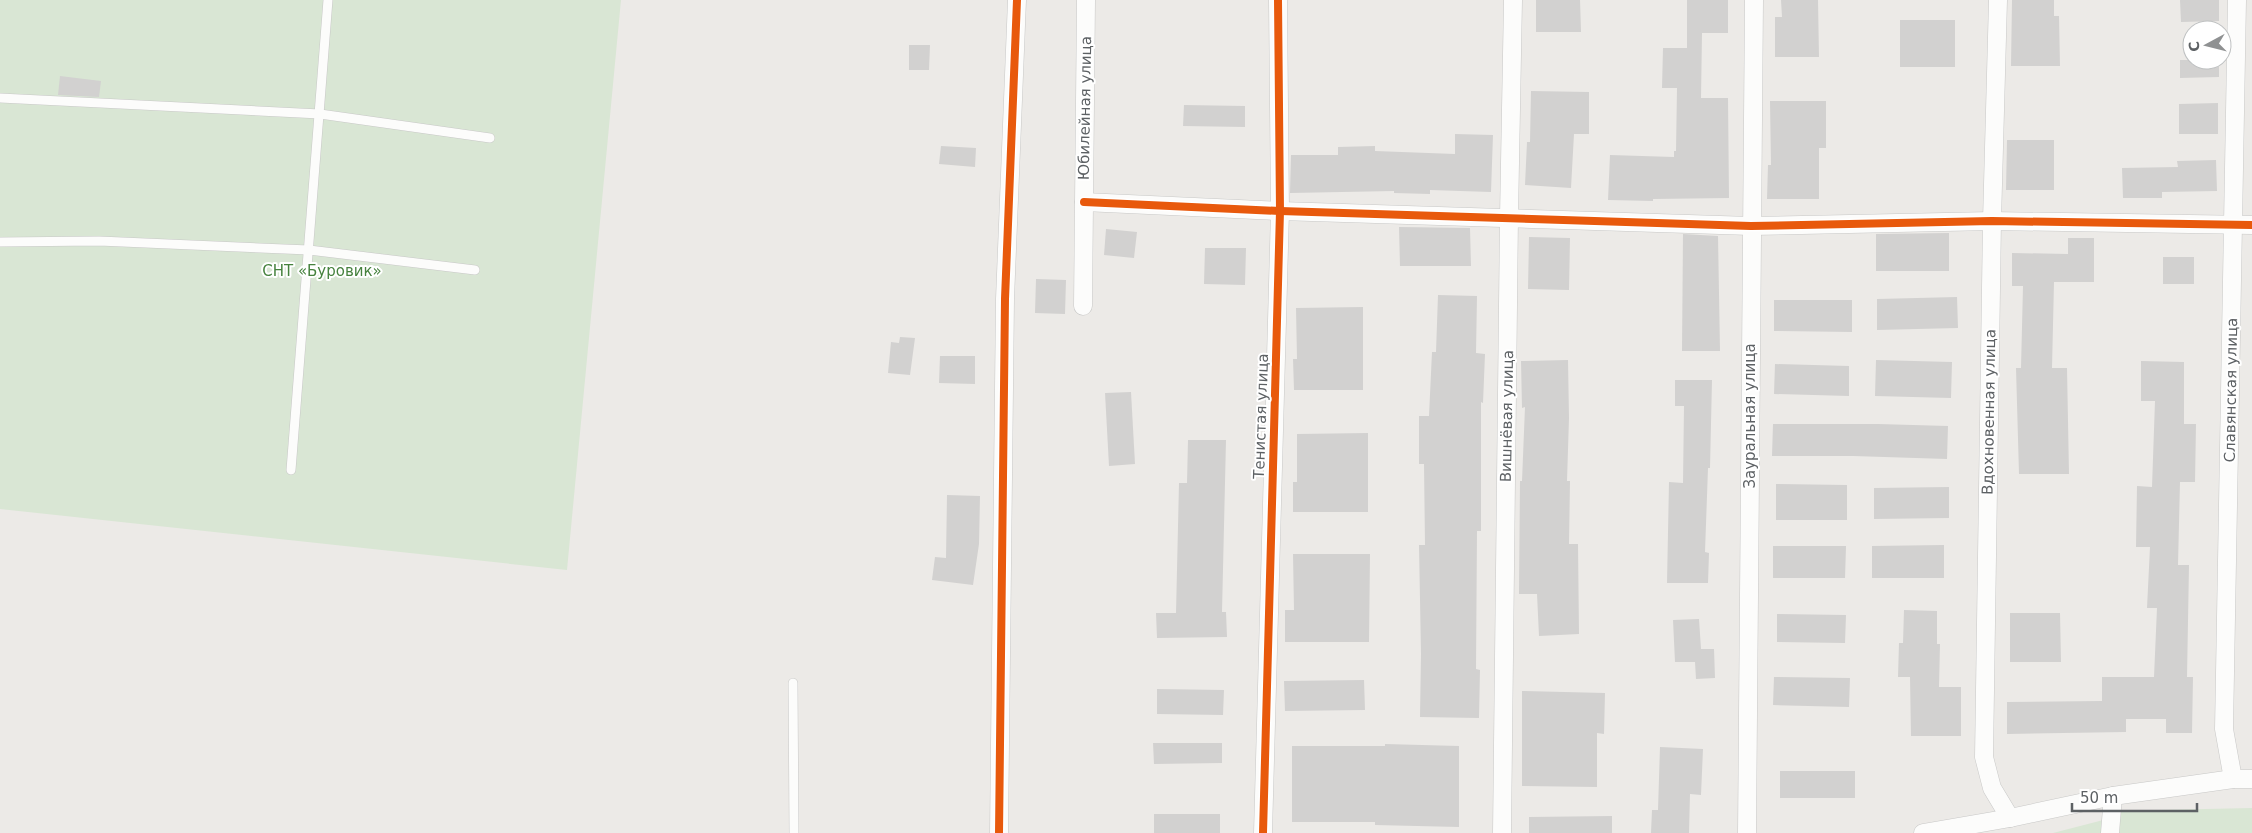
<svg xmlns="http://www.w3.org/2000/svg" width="2252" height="833" font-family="'DejaVu Sans',sans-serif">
<rect width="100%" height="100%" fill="#eceae7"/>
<g fill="#d9e6d4">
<path d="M0,0H621L567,570L0,509Z"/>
<path d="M2252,808V833H2053L2111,818L2112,811Z"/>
</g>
<g fill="#d2d1d0">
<path d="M1536,0H1580L1581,32H1536Z"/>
<path d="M1687,0H1728V33H1702L1701,98H1728L1729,198L1653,199V201L1608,200L1610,155L1674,157V151H1676L1677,88H1662L1663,48H1687Z"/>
<path d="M1781,0H1818L1819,57H1775V17H1782Z"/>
<path d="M2012,0H2054V16H2059L2060,66H2011Z"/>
<path d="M2180,0H2219V21L2181,22Z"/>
<rect x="1900" y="20" width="55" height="47"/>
<path d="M909,45H930L929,70H909Z"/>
<path d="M2180,60H2219V77L2180,78Z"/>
<path d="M60,76L101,81L99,97L58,95Z"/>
<path d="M1531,91L1589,92V134H1574L1571,188L1525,185L1527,142H1530Z"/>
<path d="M1770,101H1826V148H1819V199H1767L1768,165H1771Z"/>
<path d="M2218,103V134H2179V104Z"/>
<path d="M1184,105L1245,106V127L1183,126Z"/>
<path d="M1455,134L1493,135L1491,192L1430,190V194L1394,193V191L1290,193L1291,155H1338V147L1375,146V151L1455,154Z"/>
<path d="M2007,140H2054V190H2006Z"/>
<path d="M941,146L976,148L975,167L939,164Z"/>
<path d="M2216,160L2217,191L2162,192V198H2123L2122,168L2178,167L2177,161Z"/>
<path d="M1399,227L1470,228L1471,266H1400Z"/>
<path d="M1106,229L1137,232L1134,258L1104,255Z"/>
<path d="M1949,233V271H1876V234Z"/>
<path d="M1683,234L1718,236L1720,351H1682Z"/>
<path d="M1529,237L1570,238L1569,290L1528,289Z"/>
<path d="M2068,238H2094V282H2054L2052,368H2067L2069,474H2019L2016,368H2021L2023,286H2012V253L2068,254Z"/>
<path d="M1205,248H1246L1245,285L1204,284Z"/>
<rect x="2163" y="257" width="31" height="27"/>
<path d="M1036,279L1066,280L1065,314L1035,313Z"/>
<path d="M1438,295L1477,296L1476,353L1485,354L1483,403L1481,402V531H1477L1476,669L1480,670L1479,718L1420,717L1421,654L1419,545H1425L1424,464H1419V416H1429L1432,352H1436Z"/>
<path d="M1957,297L1958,328L1877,330V299Z"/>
<path d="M1774,300H1852V332L1774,331Z"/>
<path d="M1363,307V390H1294L1293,359H1297L1296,308Z"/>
<path d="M900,337L915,338L910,375L888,373L891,342L899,343Z"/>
<path d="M940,356H975V384L939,383Z"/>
<path d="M1568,360L1569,418L1567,481H1570L1569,544H1578L1579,634L1539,636L1537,594H1519L1520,481H1522L1525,407L1522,408L1521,361Z"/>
<path d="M1876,360L1952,362L1951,398L1875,396Z"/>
<path d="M2141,361L2184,362V424H2196L2195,482H2180L2178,565H2189L2187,677H2193L2192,733H2166V719H2126V732L2007,734V702L2102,701V677H2154L2157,608H2147L2150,547H2136L2137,486L2152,487L2155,401H2141Z"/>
<path d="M1775,364L1849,366V396L1774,394Z"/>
<path d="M1675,380H1712L1710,468H1708L1705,552L1709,553L1708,583H1667L1669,482L1683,483L1684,406H1675Z"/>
<path d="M1131,392L1135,464L1109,466L1105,393Z"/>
<path d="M1773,424H1878L1948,426L1947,459L1853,456H1772Z"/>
<path d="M1368,433V512H1293V482H1297V434Z"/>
<path d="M1188,440H1226L1222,612H1226L1227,637L1157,638L1156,613H1176L1179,483H1187Z"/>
<path d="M1776,484L1847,485V520H1776Z"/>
<path d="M1949,487V518L1874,519V488Z"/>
<path d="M947,495L980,496L979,544L973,585L932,580L935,557L946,558Z"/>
<path d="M1944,545V578H1872V546Z"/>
<path d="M1773,546H1846L1845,578H1773Z"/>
<path d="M1293,554H1370L1369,642H1285V610H1294Z"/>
<path d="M1904,610L1937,611V644H1940L1939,687H1961V736H1911L1910,677H1898L1899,643H1903Z"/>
<path d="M2010,613H2060L2061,662H2010Z"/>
<path d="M1777,614L1846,615L1845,643L1777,642Z"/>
<path d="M1699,619L1701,649H1714L1715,678L1696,679L1695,662H1675L1673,620Z"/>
<path d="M1774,677L1850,678L1849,707L1773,705Z"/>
<path d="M1364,680L1365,710L1285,711L1284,681Z"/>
<path d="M1157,689L1224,690L1223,715L1157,714Z"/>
<path d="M1522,691L1605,693L1604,734L1597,733V787L1522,786Z"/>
<path d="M1153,743H1222V763L1154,764Z"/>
<path d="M1385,744L1459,746V827L1375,825V822H1292V746H1385Z"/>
<path d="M1660,747L1703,749L1701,795L1690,794L1689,833H1651L1652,810H1658Z"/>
<rect x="1780" y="771" width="75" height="27"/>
<rect x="1154" y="814" width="66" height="19"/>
<path d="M1612,816V833H1529V817Z"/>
</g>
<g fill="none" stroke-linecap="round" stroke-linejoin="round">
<g stroke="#c8c8c7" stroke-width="10">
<g id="lane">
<path d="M0,98L320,114L490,138"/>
<path d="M0,242L99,241L309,250L475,270"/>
<path d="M291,470L328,0"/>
<path d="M793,683L794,833"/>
</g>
</g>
<g stroke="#c8c8c7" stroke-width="19">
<g id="street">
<path d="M1998,0L1992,221L1984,757L1992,788L2010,818"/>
<path d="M1084,202L1280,211L1751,226L1992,221L2252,225"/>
<path d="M1083,306L1086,0"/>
<path d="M2233,779L2224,729L2237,0"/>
<path d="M999,833L1005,299L1017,0"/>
<path d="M1263,833L1280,211L1278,0"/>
<path d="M1502,833L1509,217L1513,0"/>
<path d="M1747,833L1754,0"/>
<path d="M1923,833L2010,818L2113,796L2233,779H2252"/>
<path d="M2110,833L2113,796"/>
</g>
</g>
<use href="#lane" stroke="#fcfcfb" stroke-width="9"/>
<use href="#street" stroke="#fcfcfb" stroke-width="18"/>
<g stroke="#fff" stroke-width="11">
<g id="cycleway">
<path d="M1084,202L1280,211L1751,226L1992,221L2252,225"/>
<path d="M999,833L1005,299L1017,0"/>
<path d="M1263,833L1280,211L1278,0"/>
</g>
</g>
<use href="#cycleway" stroke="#e8590c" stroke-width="8"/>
</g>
<g text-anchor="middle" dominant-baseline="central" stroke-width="4" stroke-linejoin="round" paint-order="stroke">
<g font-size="15" fill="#5d6164" stroke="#fff">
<text transform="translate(1085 108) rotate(-89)">Юбилейная улица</text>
<text transform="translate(2231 390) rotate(-89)">Славянская улица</text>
<text transform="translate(1989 412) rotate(-89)">Вдохновенная улица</text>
<text transform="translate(1261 416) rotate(-88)">Тенистая улица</text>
<text transform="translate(1507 416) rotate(-89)">Вишнёвая улица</text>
<text transform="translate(1750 416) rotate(-90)">Зауральная улица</text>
</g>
<g font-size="15" fill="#46823e" stroke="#fff">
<text x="322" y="271">СНТ «Буровик»</text>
</g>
</g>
<g transform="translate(2207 45) rotate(263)"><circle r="24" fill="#ffffff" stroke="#bec0c1"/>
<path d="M0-4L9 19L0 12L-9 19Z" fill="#8f9192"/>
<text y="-8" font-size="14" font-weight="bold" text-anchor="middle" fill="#5d6164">С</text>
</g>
<path d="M2072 803v8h125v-8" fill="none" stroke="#5d6164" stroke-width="2.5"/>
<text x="2080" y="803" font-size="15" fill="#5d6164" stroke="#ffffff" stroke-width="4" paint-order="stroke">50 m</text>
</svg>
